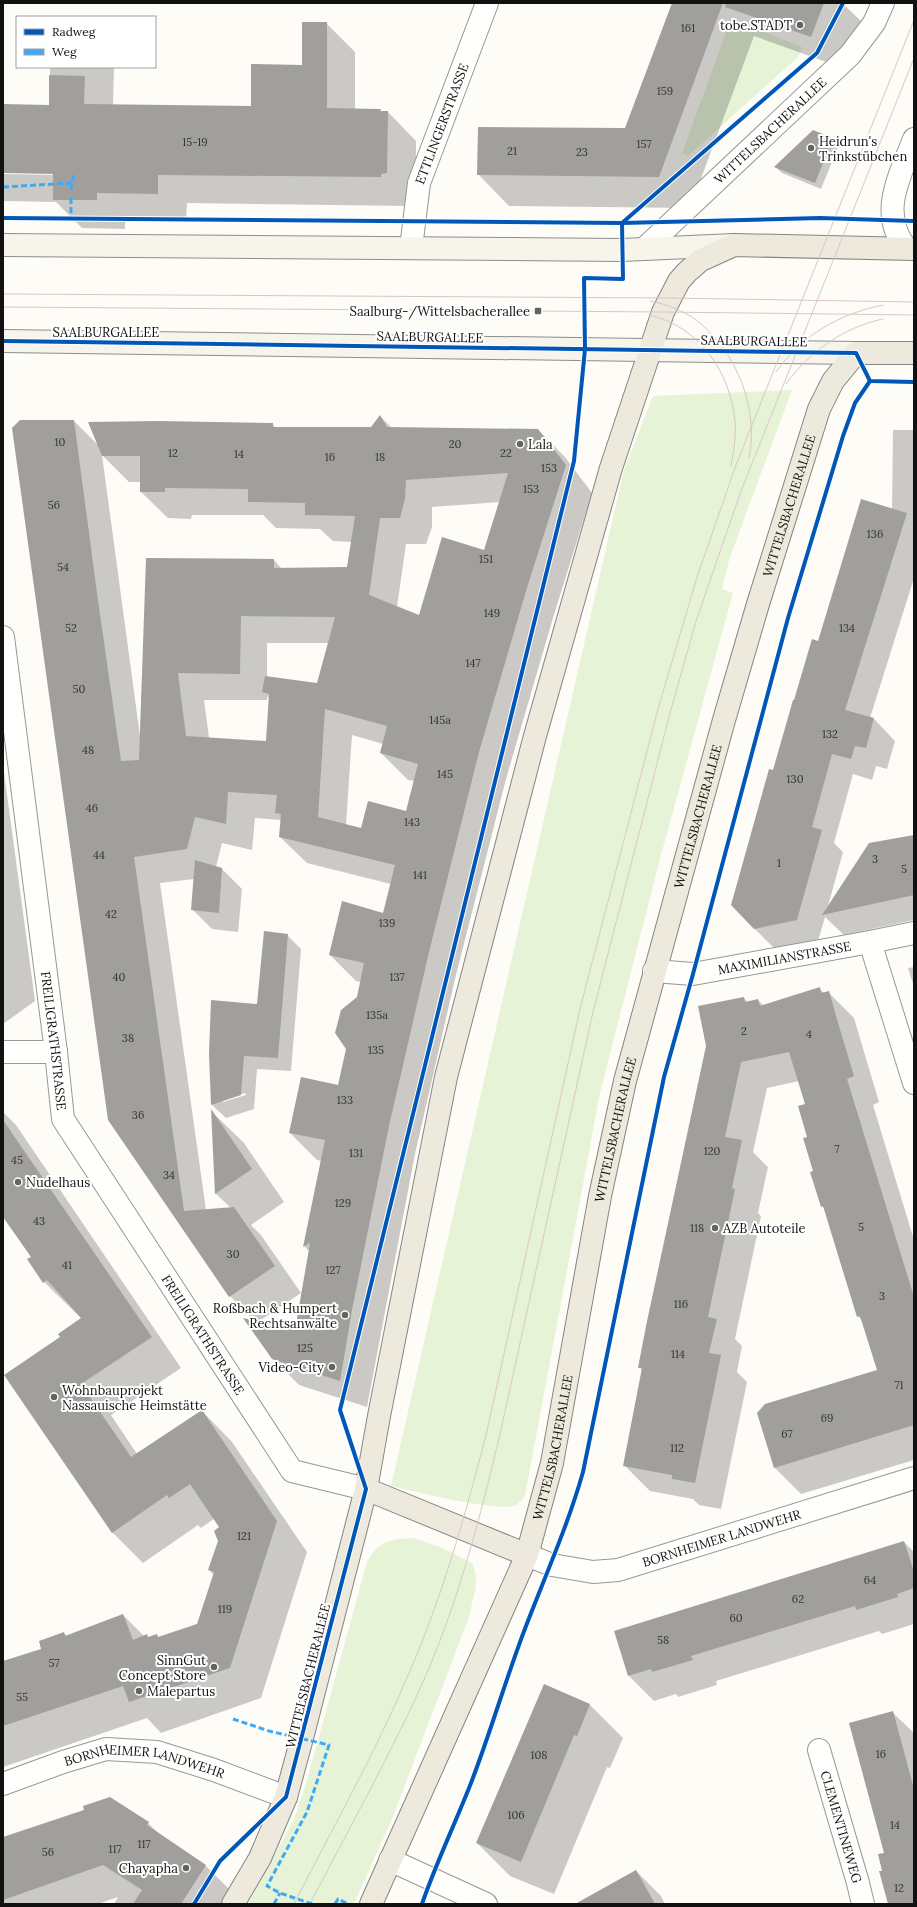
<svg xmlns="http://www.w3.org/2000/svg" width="917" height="1907" font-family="Lora,serif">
<rect width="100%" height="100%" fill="#fdfcf7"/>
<g fill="#e7f3d7">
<path d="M731,19L802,47L798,57L688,156L682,153Z"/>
<path d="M792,390L729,560L722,589L733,593L661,855L600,1093L525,1496C523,1499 519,1503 516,1505C499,1513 413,1491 391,1486L624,470L653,396Z"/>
<path d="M414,1538L443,1548L472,1563C481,1579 472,1601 469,1617L392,1819L354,1904H248L294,1819L306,1784L367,1562C379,1540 391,1539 414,1538Z"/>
</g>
<g fill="#0003" fill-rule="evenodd">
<path d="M673,3H842L861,21L843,68L754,36L690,208L509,206L478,174L626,129Z"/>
<path d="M326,23L355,52V110H380L382,112H388L416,141V202L410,206L187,203L186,222L125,221V229L82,228L56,202L3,201V174L58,175V173L3,172V105L50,106V67H114L113,106L252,107L303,66Z"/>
<path d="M833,138L839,145L821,189L782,173L775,167Z"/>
<path d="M380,416L392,428L538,430L565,457L592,493L553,618L506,779L455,979L415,1154L367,1407L299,1385L272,1358L255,1322L230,1296L109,1120L74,421L99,446L272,424L276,428H371ZM102,455L129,482H141V492L168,518L191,519L192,515H263L276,528L320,529L333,541L352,542L348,568L282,569L274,560L147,559L140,736ZM500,502L485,552L420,616L397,607L406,544H426L432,527V507ZM267,643H329L318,684L267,678ZM267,696L270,699L267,742L209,738L204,700H267ZM352,735L383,744L381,753L408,780L415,781L406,812L362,829L346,825ZM255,818L281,820L280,837L307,863L391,884L384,914L330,955L356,981L361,982L339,1086L290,1133L317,1160L322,1161L304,1246L309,1251L296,1331L258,1322L301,1293L261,1235L251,1225L284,1202L244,1143L212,1112L216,1194L231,1208L206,1210L160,883L194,879L192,909L212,929L238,932L242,889L222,869L216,867L222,843L252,850Z"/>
<path d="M893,430H914V578L870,718L874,719L895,741L887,769L876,766L872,780L853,774L834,843L843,852L828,906L914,835V920L844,935L825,917L818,941L776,950L755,929L773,771L795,701L818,642L892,510Z"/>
<path d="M3,765L35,1001L3,1024Z"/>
<path d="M287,935L301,949L291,1071L257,1069L254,1109L226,1118L212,1105ZM245,1093L246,1095L223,1102V1100Z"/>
<path d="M914,967V987L908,968Z"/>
<path d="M819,988L824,993L828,992L854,1018L879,1102L873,1105L914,1240V1460L801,1494L775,1468L878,1370L863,1322L858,1316L826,1210L822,1206L808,1138L807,1104L799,1081L767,1088L753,1152L768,1167L758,1213L761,1216L735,1339L742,1346L737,1372L747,1382L721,1509L699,1505L693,1499L650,1491L624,1465L642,1370L639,1367L744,998L748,1003L758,1000L764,1006Z"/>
<path d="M3,1112L16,1125L181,1368L111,1415L137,1454L202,1411L232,1442L307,1552L261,1698L161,1733L147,1718L3,1767V1663L42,1650L64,1633L67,1636L123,1615L144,1636L149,1638L156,1635L159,1638L198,1624L214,1575L209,1570L219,1541L221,1527L215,1518L201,1528L198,1525L143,1563L112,1532L61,1337L82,1319L44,1282L32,1257L3,1214Z"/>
<path d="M904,1542L914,1552V1624L882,1634L879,1631L716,1681L717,1685L678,1697L676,1694L654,1701L629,1676L615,1631Z"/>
<path d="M544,1686L590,1705L623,1738L610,1768L607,1767L554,1894L510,1876L477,1843Z"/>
<path d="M892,1712L914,1733V1904H889L883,1871Z"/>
<path d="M110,1798L148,1823L160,1835L205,1865L233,1893L227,1904H114L118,1897L98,1904H3V1839L85,1810Z"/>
<path d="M636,1871L661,1896L665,1904H602Z"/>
</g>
<g fill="#a19f9c" fill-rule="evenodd">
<path d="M672,3H723L659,177L477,175L478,127L625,128Z"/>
<path d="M726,3H824L811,37L725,7Z"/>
<path d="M302,22H327V108L381,109L380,111H388L387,173L381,174V177L158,175V194L97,193V200H53V174L3,173V104L49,105V75L85,76L84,104L251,106V64L302,65Z"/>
<path d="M813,130L833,138L815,183L774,167Z"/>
<path d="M380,415L387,427L538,429L566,465L526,591L479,752L429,952L389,1126L352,1310L340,1381L272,1359L243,1318L295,1330L310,1243L303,1247L325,1140L289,1133L301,1077L338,1085L346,1049L335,1033L341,1010L357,997L364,963L329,955L342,901L383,913L395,865L279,837L281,814L275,813L277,795L228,792L226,824L195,817L187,849L134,857L184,1211L234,1207L275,1266L229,1297L108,1120L12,428L20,420H74L97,593L121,761L139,760L146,558L274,559V568L347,567L355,516L305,515V503L248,502V489L165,488V492H140V456H102L88,422L159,421L273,423V427H371ZM508,473L484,550L442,537L419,615L369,595L380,518H400L405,499L406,480ZM241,616L335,617L317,683L265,676L262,692L269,694L266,741L186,736L178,673L240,674ZM325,709L387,726L380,753L418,764L406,811L368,801L361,828L318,817Z"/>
<path d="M861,499L907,513L845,710L874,718L866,748L855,746L851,759L832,754L812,827L822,830L797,920L754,929L731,905L769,769L773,770L793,700H794L812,639L818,641Z"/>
<path d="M914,835V895L822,915L869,843Z"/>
<path d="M195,860L222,868L219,913L191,910Z"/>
<path d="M264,931L288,934L278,1058L244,1056L241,1095L211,1105L209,1054L211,1000L257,1004Z"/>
<path d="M820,987L821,993L829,991L836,1016L854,1076L847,1079L914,1297V1425L774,1468L757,1413L765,1404L877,1370L860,1316L857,1317L823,1206L821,1207L810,1172L813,1171L803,1138L807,1137L798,1106L805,1104L789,1052L741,1062L725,1137L742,1140L732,1188L735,1189L708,1317L717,1319L709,1353L721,1355L695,1483L672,1479V1475L623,1466L642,1368H638L646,1326L706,1046L698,1006L744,997L745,1002L758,999L760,1006Z"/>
<path d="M211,1109L252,1169L215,1194Z"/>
<path d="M3,1120L152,1337L81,1384L131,1457L202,1410L277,1521L230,1668L129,1702L123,1686L3,1726V1661L41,1649L39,1641L64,1632L65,1636L123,1614L133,1640L147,1634L148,1637L157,1634L158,1637L197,1624L214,1572L208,1570L218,1541L214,1531L219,1527L190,1484L169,1498L167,1495L112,1533L4,1375L60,1337L58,1334L81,1318L47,1280L43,1283L27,1259L31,1257L3,1217Z"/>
<path d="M904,1541L914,1572V1588L897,1594L898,1597L856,1610L855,1606L691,1656L693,1660L652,1672L651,1669L628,1676L614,1631Z"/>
<path d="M544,1684L590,1704L577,1736L574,1735L521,1862L476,1843Z"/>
<path d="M893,1711L914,1789V1904H888L879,1871H882L878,1854L884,1853L849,1723Z"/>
<path d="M110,1797L149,1822L147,1825L206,1865L181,1904H133L142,1890L103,1865L3,1900V1837L84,1810L83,1806Z"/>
<path d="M636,1870L655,1904H575Z"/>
</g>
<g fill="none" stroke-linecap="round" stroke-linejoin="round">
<g stroke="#979795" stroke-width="24">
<g id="minor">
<path id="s1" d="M411,248L419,183L487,3"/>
<path d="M906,248C878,213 900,176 914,139"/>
<path id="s2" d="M644,249L850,55L874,23L883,3"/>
<path id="s3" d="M3,637L56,1052L63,1119L292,1471L366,1489"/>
<path d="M870,942L914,1083"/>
<path id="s4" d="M654,971L693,974L870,942L914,933"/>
<path d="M3,1052H56"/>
<path id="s5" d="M527,1555L552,1565L593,1572L618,1570L914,1478"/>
<path id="s6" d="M819,1750L858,1883L863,1904"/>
<path id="s7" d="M3,1784L63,1762L106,1749L157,1752L214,1770L286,1797"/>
<path d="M390,1860L486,1904"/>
</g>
</g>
<g stroke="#8e8d8b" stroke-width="24">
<g id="secondary">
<path d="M3,245L622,250L734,245"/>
<path d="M3,341L856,353"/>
</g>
</g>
<g stroke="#858482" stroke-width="24">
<g id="primary">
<path d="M366,1489L527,1555"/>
<path d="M233,1904L260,1858L286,1797L302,1738L366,1489L379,1416L446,1077L535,736L611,468L663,312L679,281L687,272L701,260L734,245L914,249"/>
<path id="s8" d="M371,1904L527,1555L552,1463L600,1196L625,1081L724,720L758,604L819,409L833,381L856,353H914"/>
</g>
</g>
<use href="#minor" stroke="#fffffe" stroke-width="22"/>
<use href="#secondary" stroke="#f6f4eb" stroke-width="22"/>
<use href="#primary" stroke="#ede9dc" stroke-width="22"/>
<g stroke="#d9c6c7" stroke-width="1">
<path d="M3,294L669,298L914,302"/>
<path d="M650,301C667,304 687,312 700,323C738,355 759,410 749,458"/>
<path d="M3,307L663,312L914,315"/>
<path d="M649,315C699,326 730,371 735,421C736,436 734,451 731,466"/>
<path d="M776,372C802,335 839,314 883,305"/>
<path d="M786,384C809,352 844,327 883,319"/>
<path d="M294,1904C333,1827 376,1752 409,1673C443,1595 466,1513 487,1431L580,1009L658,709L697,577L736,465L914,20"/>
<path d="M310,1904C348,1830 389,1758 423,1682C458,1603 480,1518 500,1434L593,1012L670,713L696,621L741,491L914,58"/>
</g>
<g stroke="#3fa9f5" stroke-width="3" stroke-dasharray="6 3" stroke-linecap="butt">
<path d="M3,187L72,183"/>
<path d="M71,190L74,174"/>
<path d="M71,198V218"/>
<path d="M233,1719L269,1731L329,1745L307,1812L267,1886L280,1893L312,1904"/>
<path d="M274,1904L280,1893"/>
<path d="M335,1904L338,1899L348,1904"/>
</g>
<g stroke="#fff" stroke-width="6">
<g id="cycleway">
<path d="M3,218L622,223L820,218L914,221"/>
<path d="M3,341L856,353L870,381L914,382"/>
<path d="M194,1904L220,1861L286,1797L366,1489L340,1410L574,461L585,349L584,278L623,279L622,223L817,53L843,3"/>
<path d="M422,1904C436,1863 455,1824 471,1783C491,1731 506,1678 526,1626C546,1574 568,1525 583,1472L664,1077L693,974L788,618L843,436L855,403L870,381"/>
</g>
</g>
<use href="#cycleway" stroke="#0057b8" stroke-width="4"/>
</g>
<g fill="#646362" stroke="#fff" stroke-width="1.5">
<circle cx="800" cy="25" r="4"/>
<circle cx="811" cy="148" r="4"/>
<rect x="534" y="307" width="8" height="8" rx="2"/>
<circle cx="520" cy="444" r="4"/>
<circle cx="18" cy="1182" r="4"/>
<circle cx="715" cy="1228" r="4"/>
<circle cx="345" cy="1315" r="4"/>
<circle cx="332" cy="1367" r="4"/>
<circle cx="54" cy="1397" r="4"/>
<circle cx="214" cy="1667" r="4"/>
<circle cx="139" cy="1691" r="4"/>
<circle cx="186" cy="1868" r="4"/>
</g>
<g text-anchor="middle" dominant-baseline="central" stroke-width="4" stroke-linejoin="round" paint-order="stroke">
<g font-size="11" fill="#353434">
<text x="688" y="28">161</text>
<text x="665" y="91">159</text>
<text x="195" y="142">15-19</text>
<text x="644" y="144">157</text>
<text x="512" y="151">21</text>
<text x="582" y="152">23</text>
<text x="60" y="442">10</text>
<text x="455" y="444">20</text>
<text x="173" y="453">12</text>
<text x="506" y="453">22</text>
<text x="239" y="454">14</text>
<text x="330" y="457">16</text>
<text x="380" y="457">18</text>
<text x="549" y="468">153</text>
<text x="531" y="489">153</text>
<text x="54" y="505">56</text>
<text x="875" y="534">136</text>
<text x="486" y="559">151</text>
<text x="63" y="567">54</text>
<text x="492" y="613">149</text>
<text x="71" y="628">52</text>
<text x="847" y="628">134</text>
<text x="473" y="663">147</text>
<text x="79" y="689">50</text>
<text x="440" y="720">145a</text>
<text x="830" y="734">132</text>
<text x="88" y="750">48</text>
<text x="445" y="774">145</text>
<text x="795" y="779">130</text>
<text x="92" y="808">46</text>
<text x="412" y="822">143</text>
<text x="99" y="855">44</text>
<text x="875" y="859">3</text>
<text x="779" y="863">1</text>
<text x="904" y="869">5</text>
<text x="420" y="875">141</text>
<text x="111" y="914">42</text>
<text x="387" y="923">139</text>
<text x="119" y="977">40</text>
<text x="397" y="977">137</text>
<text x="377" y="1015">135a</text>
<text x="744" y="1031">2</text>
<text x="809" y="1034">4</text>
<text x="128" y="1038">38</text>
<text x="376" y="1050">135</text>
<text x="345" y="1100">133</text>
<text x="138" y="1115">36</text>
<text x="837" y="1149">7</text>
<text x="712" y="1151">120</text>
<text x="356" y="1153">131</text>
<text x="17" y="1160">45</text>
<text x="169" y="1175">34</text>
<text x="343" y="1203">129</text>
<text x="39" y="1221">43</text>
<text x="861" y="1227">5</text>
<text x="697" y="1228">118</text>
<text x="233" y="1254">30</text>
<text x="67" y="1265">41</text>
<text x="333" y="1270">127</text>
<text x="882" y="1296">3</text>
<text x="681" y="1304">116</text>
<text x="305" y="1348">125</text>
<text x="678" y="1354">114</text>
<text x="899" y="1385">71</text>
<text x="827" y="1418">69</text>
<text x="787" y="1434">67</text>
<text x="677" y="1448">112</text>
<text x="244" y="1536">121</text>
<text x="870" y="1580">64</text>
<text x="798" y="1599">62</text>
<text x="225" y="1609">119</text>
<text x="736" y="1618">60</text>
<text x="663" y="1640">58</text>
<text x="54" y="1663">57</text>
<text x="22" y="1697">55</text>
<text x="881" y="1754">16</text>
<text x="539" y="1755">108</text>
<text x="516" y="1815">106</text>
<text x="895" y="1825">14</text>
<text x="144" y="1844">117</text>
<text x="115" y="1849">117</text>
<text x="48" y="1852">56</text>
<text x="899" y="1888">12</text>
</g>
<g font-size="13" fill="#111" stroke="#fff" text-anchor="end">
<text x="792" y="25">tobe.STADT</text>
<text x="819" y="141" text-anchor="start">Heidrun's<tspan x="819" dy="15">Trinkstübchen</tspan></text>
<text x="530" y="311">Saalburg-/Wittelsbacherallee</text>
<text x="528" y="444" text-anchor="start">Lala</text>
<text x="26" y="1182" text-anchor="start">Nudelhaus</text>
<text x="723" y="1228" text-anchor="start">AZB Autoteile</text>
<text x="337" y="1308">Roßbach &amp; Humpert<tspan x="337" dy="15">Rechtsanwälte</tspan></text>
<text x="324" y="1367">Video-City</text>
<text x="62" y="1390" text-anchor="start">Wohnbauprojekt<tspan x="62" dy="15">Nassauische Heimstätte</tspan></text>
<text x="206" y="1660">SinnGut<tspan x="206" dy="15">Concept Store</tspan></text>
<text x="147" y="1691" text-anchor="start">Malepartus</text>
<text x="178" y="1868">Chayapha</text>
</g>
<g font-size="13" fill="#111" stroke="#fff">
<text stroke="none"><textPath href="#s1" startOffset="129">ETTLINGERSTRASSE</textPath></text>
<text stroke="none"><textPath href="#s2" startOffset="173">WITTELSBACHERALLEE</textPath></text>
<text x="106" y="332">SAALBURGALLEE</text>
<text transform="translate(430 337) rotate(1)">SAALBURGALLEE</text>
<text transform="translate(754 341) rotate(1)">SAALBURGALLEE</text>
<text stroke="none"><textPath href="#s8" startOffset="1465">WITTELSBACHERALLEE</textPath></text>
<text stroke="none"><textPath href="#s8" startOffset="1141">WITTELSBACHERALLEE</textPath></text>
<text stroke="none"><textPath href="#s4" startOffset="132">MAXIMILIANSTRASSE</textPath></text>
<text stroke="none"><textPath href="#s3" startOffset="407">FREILIGRATHSTRASSE</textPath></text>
<text stroke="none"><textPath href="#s8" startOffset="817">WITTELSBACHERALLEE</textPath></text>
<text stroke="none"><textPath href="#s3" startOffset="743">FREILIGRATHSTRASSE</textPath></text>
<text stroke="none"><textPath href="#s8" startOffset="493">WITTELSBACHERALLEE</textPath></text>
<text stroke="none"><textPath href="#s5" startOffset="202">BORNHEIMER LANDWEHR</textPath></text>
<text transform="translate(308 1676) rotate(-76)">WITTELSBACHERALLEE</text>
<text stroke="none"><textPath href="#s7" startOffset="148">BORNHEIMER LANDWEHR</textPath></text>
<text stroke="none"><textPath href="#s6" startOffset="80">CLEMENTINEWEG</textPath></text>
</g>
</g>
<rect width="917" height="1907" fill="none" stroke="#111111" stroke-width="8"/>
<rect x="16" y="16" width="140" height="52" fill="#ffffff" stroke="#a0a0a0"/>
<rect x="24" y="29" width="20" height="6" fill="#0057b8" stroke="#a0a0a0"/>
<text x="52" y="36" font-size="12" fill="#111111">Radweg</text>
<rect x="24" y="49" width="20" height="6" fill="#3fa9f5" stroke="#a0a0a0"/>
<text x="52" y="56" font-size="12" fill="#111111">Weg</text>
</svg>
